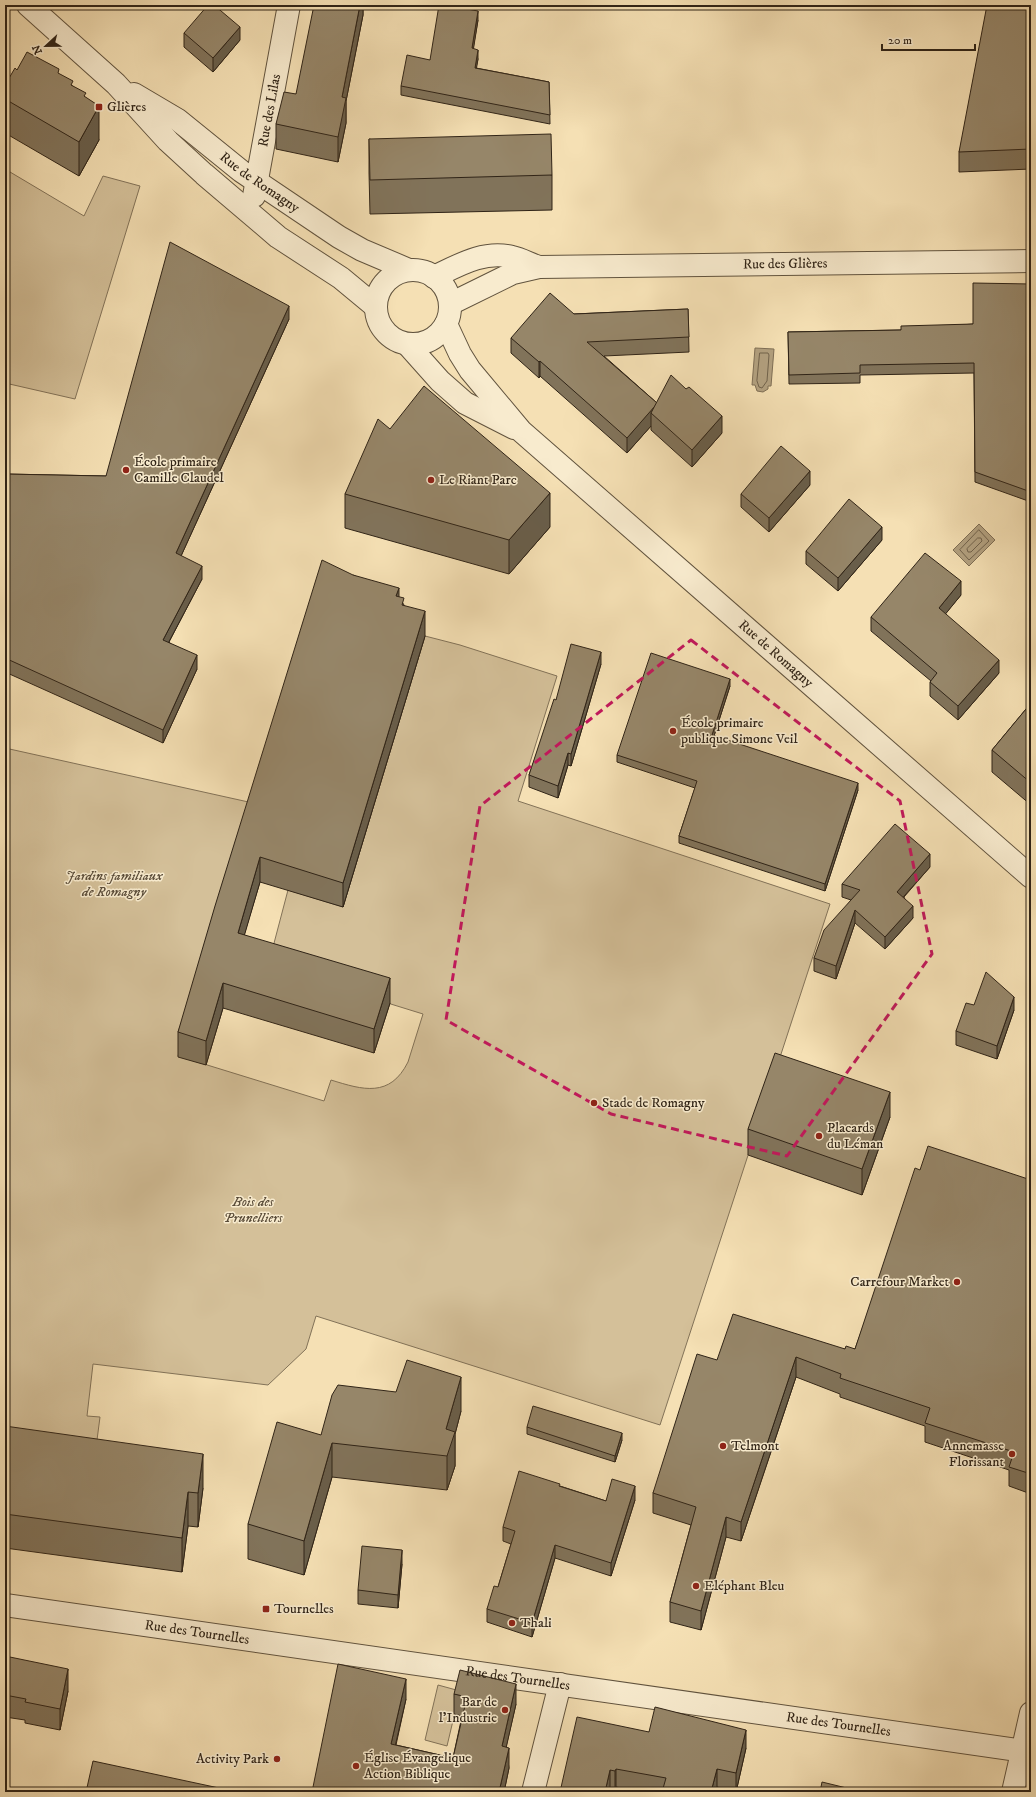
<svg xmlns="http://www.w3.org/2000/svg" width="1036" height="1797" font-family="'IM FELL DW Pica',serif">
<rect width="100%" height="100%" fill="#f5e0b4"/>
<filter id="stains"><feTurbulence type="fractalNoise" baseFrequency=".005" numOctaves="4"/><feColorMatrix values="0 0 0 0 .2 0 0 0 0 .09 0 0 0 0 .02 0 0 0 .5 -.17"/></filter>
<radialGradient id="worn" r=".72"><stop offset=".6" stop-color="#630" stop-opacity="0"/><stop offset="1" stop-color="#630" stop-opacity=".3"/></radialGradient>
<g fill="#d4c099" stroke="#827258">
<path d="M5,169L84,216L103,176L140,186L75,399L5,383Z"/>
<path d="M425,636L460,645L557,676L518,801L830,904L660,1425L316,1316L306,1349L268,1385L93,1364L87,1416L100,1417L97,1440L5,1428V748L253,803L178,1056L324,1101L331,1080C363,1090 390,1098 408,1062L423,1014L268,966L288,890L343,907Z"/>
<path d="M438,1685L460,1691L447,1746L425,1740Z"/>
</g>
<g fill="#b2a07f" stroke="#7e6e55">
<path d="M755,348L774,349L771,386H768V389L763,392L757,391L755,385H752Z"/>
<path d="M979,524L995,540L969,566L953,550Z"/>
</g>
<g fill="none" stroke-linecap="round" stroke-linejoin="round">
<g stroke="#71624b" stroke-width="1">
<path d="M760,353H768L769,355L767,381L762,388L759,387L757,381Z"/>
<path d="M979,530L989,541L969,560L960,550Z"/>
<path d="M978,538H981L982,541L971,552H968L967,549Z"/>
</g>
<g stroke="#61533e" stroke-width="24">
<g id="minor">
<path d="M28,5L116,84L168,141L204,174L278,237L341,278L376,307"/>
<path id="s1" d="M134,94L178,120L241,171L339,237L362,250L409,270"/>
<path id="s2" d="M254,196L289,5"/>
<circle cx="413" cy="307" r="37"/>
<path d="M434,277C459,265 484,250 512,257C521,259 530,264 539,267"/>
<path id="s3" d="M450,304L513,273L539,267L1031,261"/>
<path id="s4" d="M446,324L460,354L470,370L521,431L1031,877"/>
<path d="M407,344L440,381L465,403L514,428"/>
<path id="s5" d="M5,1605L1031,1752"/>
<path d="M533,1792L560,1684"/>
<path d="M1013,1792L1031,1713"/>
</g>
</g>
<use href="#minor" stroke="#f8ebce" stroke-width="22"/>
</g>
<g fill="#81735a" stroke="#302417">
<path d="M107,5H113L110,8Z"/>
<path d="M363,5V15L346,101V123L338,162L276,149V124L296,94Z"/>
<path d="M1031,5V169L959,172V152Z"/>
<path d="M478,20L473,49L478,59L476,68L549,82L550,124L401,95V86L430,60Z"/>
<path d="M184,33L240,40L213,72L184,47Z"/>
<path d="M17,70L59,74L86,98L99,140L79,176L5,133V85Z"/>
<path d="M369,139L552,175V210L370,214L369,173Z"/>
<path d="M1031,284V502L975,482L974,373L860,375V383L789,384L788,332L901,330L973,324Z"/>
<path d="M688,309L689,352L604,356L657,403L722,433L692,467L651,430V426L627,453L540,376L539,378L511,353V338L574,314Z"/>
<path d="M289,319L181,556L202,579L169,642L197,669L163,743L5,672V474L106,476Z"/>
<path d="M390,429L550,527L509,574L345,528V494Z"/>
<path d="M810,485L769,532L741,507V494Z"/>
<path d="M882,540L838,591L806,564V551Z"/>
<path d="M353,575L399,597L404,605L425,636L343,907L260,882L244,935L390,1003L374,1053L223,1008L206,1065L178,1057V1032Z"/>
<path d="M961,595L945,614L999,673L958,720L930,696V682L931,681L871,631V617Z"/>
<path d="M601,664L571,766L568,765L558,798L529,787V775L556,700Z"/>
<path d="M730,686L714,736L858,790L825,891L679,843V836L695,788L617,762V755Z"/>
<path d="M1031,703V805L992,772V750Z"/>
<path d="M930,867L904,897L913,918L885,949L855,923L836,979L814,971V958L851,900L842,897V884Z"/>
<path d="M974,1005L1014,1010L997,1059L956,1045V1031Z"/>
<path d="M890,1117L862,1195L748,1155V1129Z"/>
<path d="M920,1170L1031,1180V1494L1009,1486V1470L925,1442V1426L840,1397V1394L796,1377L741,1541L726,1537L701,1630L670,1622V1602L691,1525L653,1513V1493L717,1360L845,1349H855Z"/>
<path d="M461,1411L455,1434V1466L447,1490L332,1477L304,1575L248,1559V1524L321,1435Z"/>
<path d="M5,1426L203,1488L198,1527L188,1526L182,1572L5,1548Z"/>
<path d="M527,1427L622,1440L615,1462L527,1434Z"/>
<path d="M560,1486L606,1501L635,1500L611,1576L555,1558L532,1637L487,1622V1609L498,1587L511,1544L503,1541V1527Z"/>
<path d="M402,1564L398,1608L358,1604V1590Z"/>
<path d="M5,1656L68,1691L60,1730L25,1723V1720L5,1717Z"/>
<path d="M454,1694L516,1704L506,1747L509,1768L504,1792H312L406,1699L396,1745L453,1758L462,1716L454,1714Z"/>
<path d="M649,1732L746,1748L736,1792L717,1787L716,1792H643L616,1787L615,1789L610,1788L609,1792H560Z"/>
</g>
<g fill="#695e4a" stroke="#302417">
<path d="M360,5H363V15L346,101V123L338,162V137L342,97Z"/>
<path d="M478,11V20L472,58V48Z"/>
<path d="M240,27V40L213,72V58Z"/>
<path d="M478,50V59L475,77V68Z"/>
<path d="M99,106V140L79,176V142Z"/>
<path d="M289,306V319L176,567V553Z"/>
<path d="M540,361V376L539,378V362Z"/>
<path d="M657,403L651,413V426L627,453V438Z"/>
<path d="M722,416V433L692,467V450Z"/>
<path d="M810,471V485L769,532V518Z"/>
<path d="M550,493V527L509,574V540Z"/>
<path d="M882,527V540L838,591V578Z"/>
<path d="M202,566V579L163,653V640Z"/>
<path d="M961,581V595L939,622V608Z"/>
<path d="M399,588V612L396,596Z"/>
<path d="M425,611V636L343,907V883Z"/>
<path d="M601,652V664L571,766V754Z"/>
<path d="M197,655V669L163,743V730Z"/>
<path d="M999,660V673L958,720V706Z"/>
<path d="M730,679V686L712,742V735Z"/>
<path d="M568,753V765L558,798V786Z"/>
<path d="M858,783V790L825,891V884Z"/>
<path d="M930,854V867L897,904V892Z"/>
<path d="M260,857V882L238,957V933Z"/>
<path d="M913,906V918L885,949V937Z"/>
<path d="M855,910V923L836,979V966Z"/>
<path d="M390,978V1003L374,1053V1029Z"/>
<path d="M223,983V1008L206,1065V1041Z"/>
<path d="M1014,997V1010L997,1059V1046Z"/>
<path d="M890,1092V1117L862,1195V1169Z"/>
<path d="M796,1357V1377L741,1541V1522Z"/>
<path d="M461,1377V1411L455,1434V1466L447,1490V1456L446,1429Z"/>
<path d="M622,1433V1440L615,1462V1456Z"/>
<path d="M332,1443V1477L304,1575V1541Z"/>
<path d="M203,1454V1488L198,1527V1493Z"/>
<path d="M635,1486V1500L611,1576V1563Z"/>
<path d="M188,1492V1526L182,1572V1538Z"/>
<path d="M726,1517V1537L701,1630V1611Z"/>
<path d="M555,1545V1558L532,1637V1623Z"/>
<path d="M402,1550V1564L398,1608V1595Z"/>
<path d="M68,1669V1691L60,1730V1709Z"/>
<path d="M406,1679V1699L391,1764V1744Z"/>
<path d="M516,1684V1704L502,1766V1746Z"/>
<path d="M746,1730V1748L736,1792V1773Z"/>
<path d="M509,1748V1768L504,1792H499Z"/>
<path d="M616,1769V1787L615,1789V1771Z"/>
<path d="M717,1769V1787L716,1792H711Z"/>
<path d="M610,1770V1788L609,1792H605Z"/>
</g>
<g fill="#968669" stroke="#302417">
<path d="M208,5H214L240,27L213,58L184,33Z"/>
<path d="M314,5H360L342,97L346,98L338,137L276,124L284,92L296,94Z"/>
<path d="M439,5H444L478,11L472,48L478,50L475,68L549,82L550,115L401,86L407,55L430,60Z"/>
<path d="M987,5H1031V149L959,152Z"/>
<path d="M27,52L59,69L58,73L73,81L71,85L86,93L84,96L99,106L79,142L5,99V85L15,68L17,70Z"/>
<path d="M551,134L552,175L370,180L369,139Z"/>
<path d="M170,242L289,306L176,553L202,566L163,640L197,655L163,730L5,658V474L106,476Z"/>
<path d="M973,283L1031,284V492L975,472L974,363L860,365V373L789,375L788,332L901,330V326L973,324Z"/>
<path d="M550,293L574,314L688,309L689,337L587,342L657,403L655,406L627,438L540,361L539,362L511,338Z"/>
<path d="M671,375L686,389L689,387L722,416L692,450L651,413Z"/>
<path d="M424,386L550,493L509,540L345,494L378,419L390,429Z"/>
<path d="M781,446L810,471L769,518L741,494Z"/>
<path d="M849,499L882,527L838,578L806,551Z"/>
<path d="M925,553L961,581L939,608L999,660L958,706L930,682L937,673L871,617Z"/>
<path d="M322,560L353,575L399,588L396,596L404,598L402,605L425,611L343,883L260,857L238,933L390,978L374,1029L223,983L206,1041L178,1032L215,906Z"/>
<path d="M571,644L601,652L571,754L568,753L558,786L529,775L554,699L556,700Z"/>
<path d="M651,653L730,679L712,735L858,783L825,884L679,836L697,781L617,755Z"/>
<path d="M1031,703V783L992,750Z"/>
<path d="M895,824L930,854L897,892L913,906L885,937L855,910L836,966L814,958L824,930L860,890L842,884Z"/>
<path d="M986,972L1014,997L997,1046L956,1031L966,1003L974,1005Z"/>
<path d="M775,1053L890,1092L862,1169L748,1129Z"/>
<path d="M928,1146L1031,1180V1474L1009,1467L1014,1452L925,1423L930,1408L840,1378L841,1374L796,1357L741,1522L726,1517L701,1611L670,1602L696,1507L653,1493L697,1354L717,1360L733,1314L845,1349L846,1346L855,1349L915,1168L920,1170Z"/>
<path d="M407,1360L461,1377L446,1429L455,1432L447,1456L332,1443L304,1541L248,1524L277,1422L321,1435L332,1395L338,1385L396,1392Z"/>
<path d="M533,1406L622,1433L615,1456L527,1427Z"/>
<path d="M5,1426L203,1454L198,1493L188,1492L182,1538L5,1514Z"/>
<path d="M519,1471L560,1484L559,1486L606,1501L612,1479L635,1486L611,1563L555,1545L532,1623L487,1609L494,1586L498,1587L515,1531L503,1527Z"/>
<path d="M362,1546L402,1550L398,1595L358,1590Z"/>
<path d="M5,1656L68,1669L60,1709L25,1702L26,1699L5,1695Z"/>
<path d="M338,1664L406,1679L391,1744L453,1758L467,1697L454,1694L460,1670L516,1684L502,1746L509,1748L499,1792H460L458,1791V1792H312Z"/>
<path d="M655,1707L746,1730L736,1773L717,1769L711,1792H662L666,1778L616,1769L615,1771L610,1770L605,1792H560L577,1717L649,1732Z"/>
<path d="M93,1761L219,1788L218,1792H86Z"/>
<path d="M822,1782L863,1792H820Z"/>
</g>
<path fill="none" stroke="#c2185b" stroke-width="3" stroke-dasharray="8 5" stroke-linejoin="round" d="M691,640L900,801L932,954L787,1156L611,1114L446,1020L480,806Z"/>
<g fill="#8f2418" stroke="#f8ebce" stroke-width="1.5">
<rect x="95" y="103" width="8" height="8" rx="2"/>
<circle cx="126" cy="470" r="4"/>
<circle cx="431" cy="480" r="4"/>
<circle cx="673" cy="731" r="4"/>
<circle cx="594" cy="1103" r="4"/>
<circle cx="819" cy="1136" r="4"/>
<circle cx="957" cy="1282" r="4"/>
<circle cx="723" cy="1446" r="4"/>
<circle cx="1012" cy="1454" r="4"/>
<circle cx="696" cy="1586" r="4"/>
<rect x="262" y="1605" width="8" height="8" rx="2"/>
<circle cx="512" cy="1623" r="4"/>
<circle cx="505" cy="1710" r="4"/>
<circle cx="277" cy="1759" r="4"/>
<circle cx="356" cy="1766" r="4"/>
</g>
<g text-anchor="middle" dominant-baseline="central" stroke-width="3" stroke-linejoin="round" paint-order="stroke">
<g font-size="14" fill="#302417" stroke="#f8ebce" text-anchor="start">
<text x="107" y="107">Glières</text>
<text x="134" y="462">École primaire<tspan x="134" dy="16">Camille Claudel</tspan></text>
<text x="439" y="480">Le Riant Parc</text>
<text x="681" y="723">École primaire<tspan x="681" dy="16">publique Simone Veil</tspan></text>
<text x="602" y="1103">Stade de Romagny</text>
<text x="827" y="1128">Placards<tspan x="827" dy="16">du Léman</tspan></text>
<text x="949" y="1282" text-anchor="end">Carrefour Market</text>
<text x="731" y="1446">Telmont</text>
<text x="1004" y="1446" text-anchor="end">Annemasse<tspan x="1004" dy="16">Florissant</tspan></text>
<text x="704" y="1586">Eléphant Bleu</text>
<text x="274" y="1609">Tournelles</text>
<text x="520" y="1623">Thali</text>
<text x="497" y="1702" text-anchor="end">Bar de<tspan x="497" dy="16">l'Industrie</tspan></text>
<text x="364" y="1758">Église Évangelique<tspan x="364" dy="16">Action Biblique</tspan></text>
<text x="269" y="1759" text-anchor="end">Activity Park</text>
</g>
<g font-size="14" fill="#302417" stroke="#f8ebce">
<text stroke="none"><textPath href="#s2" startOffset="87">Rue des Lilas</textPath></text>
<text stroke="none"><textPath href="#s1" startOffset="154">Rue de Romagny</textPath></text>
<text stroke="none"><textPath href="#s3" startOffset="343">Rue des Glières</textPath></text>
<text stroke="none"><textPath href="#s4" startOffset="470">Rue de Romagny</textPath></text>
<text stroke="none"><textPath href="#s5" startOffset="194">Rue des Tournelles</textPath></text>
<text stroke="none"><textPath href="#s5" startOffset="518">Rue des Tournelles</textPath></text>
<text stroke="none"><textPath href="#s5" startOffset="842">Rue des Tournelles</textPath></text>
</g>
<g font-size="14" font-style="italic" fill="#594b38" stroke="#f8ebce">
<text x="114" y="876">Jardins familiaux<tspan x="114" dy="16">de Romagny</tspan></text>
<text x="253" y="1202">Bois des<tspan x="253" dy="16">Prunelliers</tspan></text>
</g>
</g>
<rect width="1036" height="1797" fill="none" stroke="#f5e0b4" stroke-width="20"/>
<rect x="6" y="6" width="1024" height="1785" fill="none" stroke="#302417" stroke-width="2"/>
<rect x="10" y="10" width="1016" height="1777" fill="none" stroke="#302417"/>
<g transform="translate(46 46) rotate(248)" stroke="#f8ebce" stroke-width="3" paint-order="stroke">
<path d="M0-3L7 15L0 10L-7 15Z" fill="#302417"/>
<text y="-6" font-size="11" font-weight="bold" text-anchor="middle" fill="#302417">N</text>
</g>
<path d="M882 44v6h93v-6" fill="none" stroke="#302417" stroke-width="2"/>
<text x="888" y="44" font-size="12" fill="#302417" stroke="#f8ebce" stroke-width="3" paint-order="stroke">20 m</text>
<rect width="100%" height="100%" filter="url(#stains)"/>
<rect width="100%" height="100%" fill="url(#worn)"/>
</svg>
